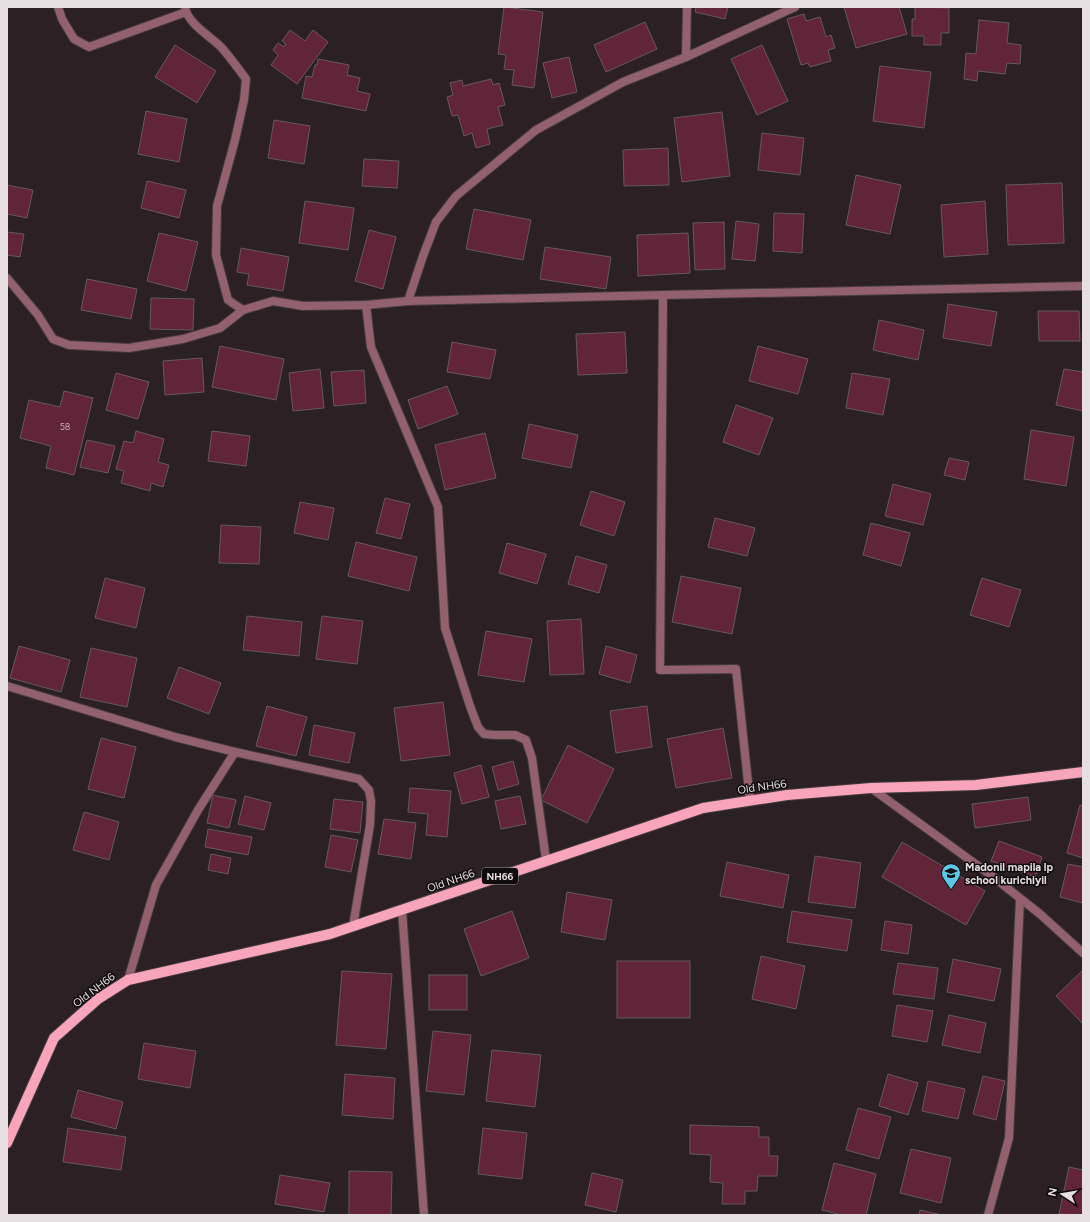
<svg xmlns="http://www.w3.org/2000/svg" width="1090" height="1222" font-family="Figtree,sans-serif">
<rect width="100%" height="100%" fill="#2b2023"/>
<g fill="#612439" stroke="#65595c">
<path d="M504,7L543,12L534,88L512,85L514,70L504,69L506,55L498,54Z"/>
<path d="M696,7H728L725,19L695,12Z"/>
<path d="M844,7H899L907,34L856,48Z"/>
<path d="M915,7L949,8V33H941V45H924V36H912V19H915Z"/>
<path d="M804,14L806,21L820,17L826,37L831,35L835,48L828,50L831,61L810,67L808,63L801,65L787,19Z"/>
<path d="M979,20L1009,23L1007,43L1021,45L1020,64L1007,63L1005,74L978,71L977,81L964,79L966,53L976,54Z"/>
<path d="M645,22L657,49L606,72L594,45Z"/>
<path d="M290,30L305,41L313,30L328,42L297,84L271,65L278,55L273,50L278,43L284,47L286,44L282,41Z"/>
<path d="M175,45L216,71L197,103L155,77Z"/>
<path d="M762,45L788,101L757,115L731,59Z"/>
<path d="M569,57L577,92L552,98L543,63Z"/>
<path d="M318,59L349,65L347,75L360,78L357,91L370,94L366,111L302,98L306,76L312,77L315,65H317Z"/>
<path d="M880,66L931,72L924,128L873,121Z"/>
<path d="M491,79L493,85L499,83L505,105L498,107L503,125L487,129L490,144L476,148L472,133L464,136L458,115L452,116L447,97L453,95L450,83L462,80L463,86Z"/>
<path d="M146,111L187,119L179,162L138,154Z"/>
<path d="M722,112L730,176L682,182L674,118Z"/>
<path d="M274,120L310,126L304,164L268,158Z"/>
<path d="M762,133L804,138L800,175L758,170Z"/>
<path d="M668,148L669,185L624,186L623,150Z"/>
<path d="M364,159L399,161L397,188L362,186Z"/>
<path d="M856,175L901,185L890,234L846,225Z"/>
<path d="M147,181L186,190L179,218L141,208Z"/>
<path d="M1062,183L1064,243L1008,245L1006,185Z"/>
<path d="M7,185L33,190L27,218L7,214Z"/>
<path d="M305,201L354,208L348,250L299,243Z"/>
<path d="M985,201L988,254L944,257L941,205Z"/>
<path d="M474,209L531,220L523,260L466,249Z"/>
<path d="M774,213L804,214L802,253L773,251Z"/>
<path d="M736,221L759,224L755,261L732,259Z"/>
<path d="M724,222L725,269L695,270L693,223Z"/>
<path d="M369,230L396,237L383,289L355,281Z"/>
<path d="M7,232L24,234L20,257L7,255Z"/>
<path d="M159,233L198,242L186,291L147,281Z"/>
<path d="M688,233L690,273L638,276L637,235Z"/>
<path d="M545,247L611,257L606,289L540,279Z"/>
<path d="M241,248L289,257L283,291L247,285L249,274L237,272Z"/>
<path d="M87,279L137,289L131,319L81,310Z"/>
<path d="M151,298L194,299L193,330L150,329Z"/>
<path d="M948,304L997,312L991,346L943,338Z"/>
<path d="M1038,311H1079L1080,341H1039Z"/>
<path d="M879,320L924,330L918,360L873,350Z"/>
<path d="M625,332L627,373L578,375L576,334Z"/>
<path d="M452,342L496,350L490,379L447,372Z"/>
<path d="M220,346L284,359L276,400L212,387Z"/>
<path d="M758,346L808,359L798,394L749,381Z"/>
<path d="M202,358L204,392L165,395L163,361Z"/>
<path d="M320,369L324,408L293,411L289,373Z"/>
<path d="M1064,369L1083,372V411L1056,405Z"/>
<path d="M364,370L366,403L334,406L331,372Z"/>
<path d="M116,373L149,382L138,419L106,410Z"/>
<path d="M852,373L890,379L883,415L846,408Z"/>
<path d="M447,386L458,414L418,429L408,400Z"/>
<path d="M64,391L93,398L74,475L46,468L51,446L20,438L29,400L60,407Z"/>
<path d="M736,405L773,418L759,455L723,442Z"/>
<path d="M529,424L578,435L571,468L522,458Z"/>
<path d="M1031,430L1074,437L1066,486L1024,479Z"/>
<path d="M136,431L164,439L158,462L169,465L163,487L151,483L150,491L121,483L124,471L116,469L124,441L133,443Z"/>
<path d="M212,431L250,436L246,466L208,461Z"/>
<path d="M485,433L496,478L445,490L435,445Z"/>
<path d="M87,440L115,446L108,473L80,467Z"/>
<path d="M949,458L969,462L965,480L944,475Z"/>
<path d="M893,484L931,494L923,525L885,516Z"/>
<path d="M591,491L625,502L614,536L580,525Z"/>
<path d="M385,498L410,504L401,539L376,533Z"/>
<path d="M300,502L334,508L328,540L294,533Z"/>
<path d="M715,518L755,528L747,556L708,547Z"/>
<path d="M871,523L910,533L901,566L863,555Z"/>
<path d="M221,525L261,527L259,564L219,563Z"/>
<path d="M356,542L417,557L409,591L348,576Z"/>
<path d="M507,543L546,554L537,584L499,573Z"/>
<path d="M576,556L607,565L599,593L568,584Z"/>
<path d="M681,576L741,588L732,634L672,622Z"/>
<path d="M105,578L145,588L136,628L95,618Z"/>
<path d="M982,578L1021,590L1009,627L970,615Z"/>
<path d="M247,616L302,622L299,656L243,650Z"/>
<path d="M322,616L363,621L357,664L316,659Z"/>
<path d="M581,619L584,674L550,675L547,621Z"/>
<path d="M486,631L532,639L524,682L478,675Z"/>
<path d="M19,646L70,660L61,692L10,678Z"/>
<path d="M606,646L637,655L630,683L599,674Z"/>
<path d="M91,648L137,658L127,707L80,697Z"/>
<path d="M179,667L221,683L209,714L167,698Z"/>
<path d="M443,702L450,755L401,761L394,708Z"/>
<path d="M267,706L307,717L296,756L256,746Z"/>
<path d="M647,706L652,747L616,753L610,711Z"/>
<path d="M314,725L355,733L349,763L309,755Z"/>
<path d="M723,728L732,778L676,788L667,739Z"/>
<path d="M101,738L136,747L124,798L88,789Z"/>
<path d="M568,745L614,769L587,823L541,800Z"/>
<path d="M513,761L519,784L498,790L492,767Z"/>
<path d="M481,765L489,797L462,804L454,773Z"/>
<path d="M410,788L451,791L447,837L426,835L428,814L408,812Z"/>
<path d="M213,795L236,800L229,828L207,823Z"/>
<path d="M245,796L271,803L264,830L238,824Z"/>
<path d="M520,796L526,824L501,829L495,801Z"/>
<path d="M1028,797L1031,820L975,828L972,804Z"/>
<path d="M334,799L363,802L360,833L330,829Z"/>
<path d="M1080,805L1083,806V858L1067,853Z"/>
<path d="M84,812L119,822L109,860L73,850Z"/>
<path d="M384,819L416,823L411,859L378,854Z"/>
<path d="M208,829L252,837L248,855L205,847Z"/>
<path d="M331,835L358,840L351,872L325,867Z"/>
<path d="M999,841L1042,857L1035,877L991,861Z"/>
<path d="M902,842L985,891L966,925L882,877Z"/>
<path d="M211,854L231,858L228,874L208,870Z"/>
<path d="M815,856L861,863L855,908L808,902Z"/>
<path d="M727,862L789,875L783,908L720,896Z"/>
<path d="M1068,864L1083,867V903L1060,897Z"/>
<path d="M567,892L612,900L605,940L561,932Z"/>
<path d="M512,911L529,958L481,976L464,929Z"/>
<path d="M792,911L852,920L847,951L787,942Z"/>
<path d="M885,921L912,925L908,954L881,950Z"/>
<path d="M761,956L805,966L796,1009L752,999Z"/>
<path d="M953,959L1001,969L994,1001L947,992Z"/>
<rect x="617" y="961" width="73" height="57"/>
<path d="M898,963L938,968L934,999L893,994Z"/>
<path d="M1083,970V1024L1056,996Z"/>
<path d="M342,971L392,974L386,1049L336,1045Z"/>
<rect x="429" y="975" width="38" height="35"/>
<path d="M897,1005L933,1011L927,1042L892,1036Z"/>
<path d="M949,1015L986,1023L980,1053L942,1045Z"/>
<path d="M433,1031L471,1035L464,1095L426,1091Z"/>
<path d="M144,1043L196,1051L190,1088L138,1079Z"/>
<path d="M492,1050L541,1055L535,1107L486,1101Z"/>
<path d="M345,1074L395,1078L393,1119L342,1115Z"/>
<path d="M888,1074L918,1083L908,1115L879,1106Z"/>
<path d="M983,1076L1005,1081L996,1120L973,1114Z"/>
<path d="M928,1081L965,1089L958,1119L922,1111Z"/>
<path d="M78,1090L123,1102L116,1129L71,1117Z"/>
<path d="M858,1108L891,1117L879,1159L846,1150Z"/>
<path d="M690,1125L759,1127V1137H769V1156H778L777,1176H758L757,1191H745V1204H722L723,1183L710,1182L711,1155L690,1154Z"/>
<path d="M68,1128L126,1137L121,1170L63,1162Z"/>
<path d="M483,1128L527,1133L522,1179L478,1174Z"/>
<path d="M911,1149L951,1158L941,1203L900,1193Z"/>
<path d="M834,1163L876,1174L866,1215H842L822,1210Z"/>
<path d="M1069,1167L1083,1170V1215L1059,1214Z"/>
<path d="M349,1171L392,1172L391,1215H349Z"/>
<path d="M592,1173L623,1180L616,1212L585,1205Z"/>
<path d="M280,1175L330,1183L324,1212L275,1204Z"/>
<path d="M920,1210L942,1215H919Z"/>
</g>
<g fill="none" stroke-linecap="round" stroke-linejoin="round">
<g stroke="#453b3d" stroke-width="10">
<g id="street">
<path d="M58,7L62,19L74,39L89,47L186,12"/>
<path d="M185,7C187,23 210,36 221,47C230,57 238,68 246,79L244,100L235,140L217,206L216,255L228,300L243,310L273,301L303,306L366,305L371,347L438,507L445,628L470,706L478,727L484,734L496,735H515L526,740L532,758L546,860"/>
<path d="M686,57L687,7"/>
<path d="M7,278L38,315L53,339L69,345L129,348L183,339L220,328L243,310"/>
<path d="M663,295L1083,286"/>
<path d="M408,301L423,256L436,222L456,196L536,130L623,82L686,57L795,7"/>
<path d="M366,305L408,301L663,295L660,670L736,669L750,801"/>
<path d="M7,686L175,737L235,752L359,779L369,790L371,801L370,825L353,926"/>
<path d="M871,788L992,876L1040,914L1083,953"/>
<path d="M402,910L424,1215"/>
<path d="M128,980L156,885L198,810L235,752"/>
<path d="M988,1215L1009,1138L1020,899"/>
</g>
</g>
<g stroke="#453b3d" stroke-width="12">
<path id="primary" d="M7,1143L54,1038L98,999L128,980L330,934L703,808L787,795L871,788L976,785L1083,772"/>
</g>
<use href="#street" stroke="#93606e" stroke-width="8"/>
<use href="#primary" stroke="#f8a4bb" stroke-width="10"/>
</g>
<defs>
<g id="school-pin" transform="scale(1)"><path d="M0 17L-7.5 6A9.5 9.5 0 1 1 7.5 6Z" fill="#5cc7e7" stroke="#100b0c"/><path d="M0-5L7-2L0 1L-7-2ZM-4 1L0 2.5L4 1V4Q0 6-4 4Z" fill="#111"/></g>
</defs>
<g fill-rule="evenodd">
<use href="#school-pin" x="951" y="873"/>
</g>
<g text-anchor="middle" dominant-baseline="central" stroke-width="3" stroke-linejoin="round" paint-order="stroke">
<g font-size="9" fill="#c5b0b6">
<text x="65" y="426">58</text>
</g>
<rect fill="#100b0c" stroke="#a69fa0" stroke-width="1" x="482" y="868" width="36" height="16" rx="3"/>
<g font-size="10" font-weight="bold" fill="#e6dee0">
<text x="500" y="876">NH66</text>
</g>
<g font-size="11" fill="#e6dee0" stroke="#100b0c">
<text transform="translate(762 787) rotate(-8)">Old NH66</text>
<text transform="translate(451 881) rotate(-19)">Old NH66</text>
<text transform="translate(94 990) rotate(-37)">Old NH66</text>
</g>
<g font-size="11" font-weight="bold" fill="#e6dee0" stroke="#100b0c" text-anchor="start">
<text x="965" y="867">Madonil mapila lp<tspan x="965" dy="13">school kurichiyil</tspan></text>
</g>
</g>
<rect width="1090" height="1222" fill="none" stroke="#e6dee0" stroke-width="16"/>
<g transform="translate(1062 1194) rotate(282)" stroke="#100b0c" stroke-width="3" paint-order="stroke">
<path d="M0-3L7 15L0 10L-7 15Z" fill="#e6dee0"/>
<text y="-6" font-size="11" font-weight="bold" text-anchor="middle" fill="#e6dee0">N</text>
</g>
</svg>
